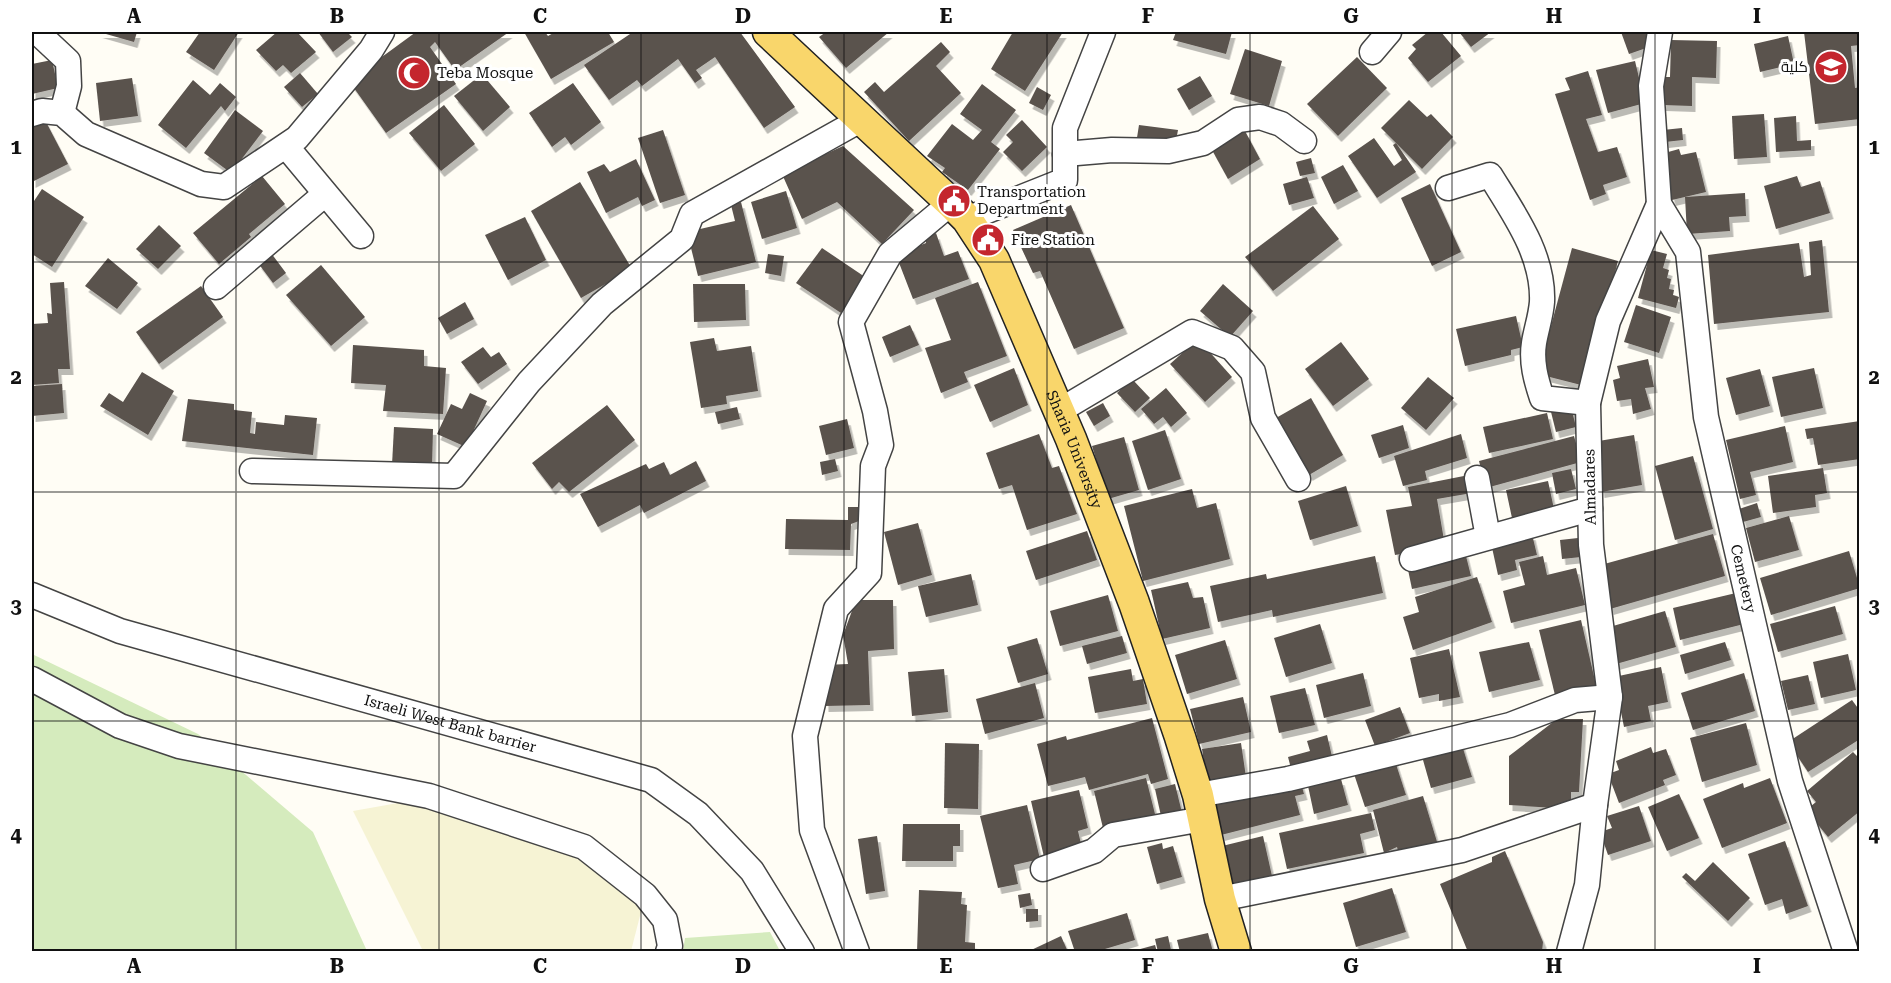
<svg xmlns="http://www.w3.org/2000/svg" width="1891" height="983" font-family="'Roboto Serif',Cairo,serif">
<defs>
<filter id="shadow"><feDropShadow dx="3.5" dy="6" stdDeviation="0" flood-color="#0004"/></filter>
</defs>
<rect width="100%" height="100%" fill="#fffdf5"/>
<path fill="#f6f3d4" d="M415,800L599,863L642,908L631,951H423L353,811Z"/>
<g fill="#d5ebbd">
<path d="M32,654L198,734L313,832L367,951H32Z"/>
<path d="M770,932L780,951H683L685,938Z"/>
</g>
<g fill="#5a524d" filter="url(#shadow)">
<path d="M99,32H137L134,42Z"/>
<path d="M200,32H239L214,70L186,52Z"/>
<path d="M277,32H297L316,52L291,73L283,65L276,71L256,50Z"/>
<path d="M318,32H347L352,37L333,52Z"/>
<path d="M416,32H509L455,70L435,42L430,47L456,84L386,133L349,81Z"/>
<path d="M524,32H545L548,36L555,32H608L614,42L551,79Z"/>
<path d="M633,32H740L795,107L764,128L715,57L696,70L702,78L695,83L678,59L642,86L637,80L609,100L584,65Z"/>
<path d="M826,32H889L846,68L819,37Z"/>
<path d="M1013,32H1063L1025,91L991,69Z"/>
<path d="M1176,32H1232L1226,54L1173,40Z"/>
<path d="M1428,32H1441L1461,56L1428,82L1408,58L1416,49L1412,45Z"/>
<path d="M1459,32H1491L1471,47Z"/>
<path d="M1621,32H1647L1652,46L1629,54Z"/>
<path d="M1804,32H1860V45L1851,46L1855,88L1860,87V119L1815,124Z"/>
<path d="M1788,36L1794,64L1760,72L1754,44Z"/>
<path d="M1671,40L1717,41L1716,78L1692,77V106L1662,105L1663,77H1670Z"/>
<path d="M941,42L950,52L936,66L961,93L909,141L864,92L875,82L884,92Z"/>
<path d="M1245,49L1282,61L1269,106L1230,94Z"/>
<path d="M1357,57L1387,88L1338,136L1307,104Z"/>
<path d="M52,60L58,88L32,94V64Z"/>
<path d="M1635,61L1645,103L1608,113L1596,70Z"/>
<path d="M1588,71L1602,115L1586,119L1598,152L1617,147L1627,177L1603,185L1606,194L1590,200L1555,94L1570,90L1565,78Z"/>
<path d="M300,73L318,94L302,107L284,87Z"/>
<path d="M482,74L510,107L483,131L454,96Z"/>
<path d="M1200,76L1212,96L1189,110L1177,89Z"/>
<path d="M132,78L138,116L100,121L96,83Z"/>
<path d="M193,80L210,95L220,83L236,97L225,111L221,106L186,148L158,125Z"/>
<path d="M573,83L601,122L571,145L565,137L552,147L529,113Z"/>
<path d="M982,84L1016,110L991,142L1000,149L968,190L942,172L945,168L927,156L952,124L973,140L982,130L960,114Z"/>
<path d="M1037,87L1051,95L1043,110L1029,103Z"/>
<path d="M1409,100L1427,117L1431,114L1453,137L1422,169L1381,128Z"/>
<path d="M444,105L475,144L441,171L409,133Z"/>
<path d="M235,110L263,131L231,173L204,153Z"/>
<path d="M1764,114L1767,157L1734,159L1732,116Z"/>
<path d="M1796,116L1797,141L1811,140V150L1776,152L1774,118Z"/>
<path d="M45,120L68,164L32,182V126Z"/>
<path d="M1022,120L1047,147L1022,171L1003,152L1013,142L1006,135Z"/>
<path d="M1139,125L1178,130L1176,141L1136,144Z"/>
<path d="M1682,128L1683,140L1665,142L1663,130Z"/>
<path d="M663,130L685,195L660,203L638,138Z"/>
<path d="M1245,131L1260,159L1228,179L1212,150Z"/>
<path d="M1374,138L1394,166L1402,160L1393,145L1396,143L1416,172L1377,198L1348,156Z"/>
<path d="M843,146L914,210L882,244L837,202L802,219L782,174Z"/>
<path d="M1679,149L1681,155L1696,152L1706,192L1672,200L1661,154Z"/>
<path d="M1311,158L1315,173L1300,176L1296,162Z"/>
<path d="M636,159L655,200L642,206L638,197L606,213L587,172L604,164L610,172Z"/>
<path d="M1343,165L1358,191L1334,204L1321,177Z"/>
<path d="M262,176L285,204L249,234L251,237L219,264L193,233Z"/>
<path d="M1797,176L1801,187L1820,181L1830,213L1776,229L1764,186Z"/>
<path d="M1307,177L1314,198L1289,205L1283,184Z"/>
<path d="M580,182L632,269L581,298L531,211Z"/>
<path d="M1430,184L1461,252L1432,266L1401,198Z"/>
<path d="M42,189L84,217L52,267L32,254V204Z"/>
<path d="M786,191L797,228L762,239L751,202Z"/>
<path d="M1745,193L1746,216L1729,217L1730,231L1687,234L1685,197Z"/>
<path d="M741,202L756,262L698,276L687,232L735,221L731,205Z"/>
<path d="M1071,205L1124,328L1074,349L1040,271L1033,273L1013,230Z"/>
<path d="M1313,206L1339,239L1273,291L1245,257Z"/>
<path d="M525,217L546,260L508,280L485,235Z"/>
<path d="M159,225L181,246L158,269L136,249Z"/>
<path d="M936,233L944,256L958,251L969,279L913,299L896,255L926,243L925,238Z"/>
<path d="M1822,240L1829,312L1714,324L1708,255L1799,243L1804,277L1811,275L1809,242Z"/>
<path d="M822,248L868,279L844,315L796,283Z"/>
<path d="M1572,248L1618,261L1585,386L1538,374Z"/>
<path d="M1651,250L1667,254L1663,268L1669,270L1667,278L1671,279L1669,289L1674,290L1673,295L1679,297L1676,308L1638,298Z"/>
<path d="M271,253L286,273L273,283L258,263Z"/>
<path d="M768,254L784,256L781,276L765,273Z"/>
<path d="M108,258L138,283L117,309L85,286Z"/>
<path d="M321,265L365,317L331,346L286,295Z"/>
<path d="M64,282L70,369H58L59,383L32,385V324L48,323L47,313L52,314L50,283Z"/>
<path d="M978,282L1007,356L964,372L968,382L941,393L925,348L951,340L935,298Z"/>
<path d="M693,284H745L746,320L694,322Z"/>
<path d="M1223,284L1253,311L1230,337L1200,311Z"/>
<path d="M201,286L223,317L159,364L136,332Z"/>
<path d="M465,302L474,319L447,334L438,318Z"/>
<path d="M1636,305L1671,317L1659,353L1624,342Z"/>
<path d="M1516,316L1523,347L1511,350V355L1465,366L1456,329Z"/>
<path d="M910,325L919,345L890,357L882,337Z"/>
<path d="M714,338L717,351L751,346L758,391L726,396L727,404L701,408L690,342Z"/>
<path d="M1198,339L1232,377L1205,402L1170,364Z"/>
<path d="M1341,342L1369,379L1333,406L1305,369Z"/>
<path d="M353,345L424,350V366L446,368L443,414L383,411L386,385L351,383Z"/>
<path d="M483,347L491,357L499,352L507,364L478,384L461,362Z"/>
<path d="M1648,359L1654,387L1645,388L1651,409L1633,414L1631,399L1617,401L1613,380L1620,378L1617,366Z"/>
<path d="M1014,368L1028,405L990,422L974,385Z"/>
<path d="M1814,368L1823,408L1781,417L1772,377Z"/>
<path d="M1760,369L1770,406L1736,415L1726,378Z"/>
<path d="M142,372L174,391L148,435L100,406L109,393L123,402Z"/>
<path d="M1428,377L1454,398L1426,430L1401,408Z"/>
<path d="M1132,379L1150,398L1135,412L1117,393Z"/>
<path d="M62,384L64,413L32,416V386Z"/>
<path d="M1166,388L1187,413L1171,427L1163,417L1154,424L1141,409Z"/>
<path d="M470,393L487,401L466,447L437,434L451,404L462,409Z"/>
<path d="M1311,398L1343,455L1309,475L1276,418Z"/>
<path d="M188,399L234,404V410L252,412L250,433L255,434L256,422L284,425L285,415L317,418L313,455L182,441Z"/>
<path d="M1103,403L1110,416L1094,426L1086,412Z"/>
<path d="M607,405L635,440L569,492L559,482L552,489L532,463Z"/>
<path d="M737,407L740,419L718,424L715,412Z"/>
<path d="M1571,407L1576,427L1556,432L1551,412Z"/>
<path d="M1547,413L1553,439L1489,453L1483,427Z"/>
<path d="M847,419L854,448L826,455L819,426Z"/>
<path d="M1860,421V459L1818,465L1813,438L1807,439L1805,429Z"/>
<path d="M1403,425L1409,448L1379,458L1371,435Z"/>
<path d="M1785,426L1793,462L1750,472L1756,495L1740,499L1726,440Z"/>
<path d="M394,427L433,429L432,467L392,465Z"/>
<path d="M1165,430L1181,479L1148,490L1132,441Z"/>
<path d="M1039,434L1052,468L1059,466L1077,514L1027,530L1012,485L999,489L986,453Z"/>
<path d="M1461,434L1467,458L1425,471L1427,480L1403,486L1394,456Z"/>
<path d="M1634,435L1642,485L1601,492L1593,442Z"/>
<path d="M1574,436L1581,462L1486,488L1479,461Z"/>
<path d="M1124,437L1139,490L1108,499L1092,446Z"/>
<path d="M1693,456L1713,529L1675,540L1655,466Z"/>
<path d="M835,459L838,471L822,475L820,462Z"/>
<path d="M696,461L706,481L644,513L640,505L598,527L580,494L646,464L649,469L664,462L670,475Z"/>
<path d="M1823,468L1827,493L1815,495L1816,507L1773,513L1768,476Z"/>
<path d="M1571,469L1576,489L1556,494L1552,473Z"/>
<path d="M1469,475L1472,493L1437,499L1445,546L1395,555L1386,510L1412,506L1408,487Z"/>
<path d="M1548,481L1554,509L1512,518L1506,490Z"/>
<path d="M1346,486L1358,526L1310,540L1298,501Z"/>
<path d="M1192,489L1197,508L1216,503L1230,559L1143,581L1124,506Z"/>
<path d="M1757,503L1761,517L1743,522L1739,509Z"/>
<path d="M848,507H860L859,521L851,524L850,550L785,549L786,519L848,520Z"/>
<path d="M1789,516L1799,550L1755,562L1746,528Z"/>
<path d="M918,523L932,575L898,585L884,532Z"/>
<path d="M1087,531L1097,560L1036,580L1026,551Z"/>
<path d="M1532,534L1537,555L1515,560L1517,570L1498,575L1491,543Z"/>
<path d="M1713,534L1725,576L1610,609L1597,566Z"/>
<path d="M1578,538L1581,557L1562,559L1560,540Z"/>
<path d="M1849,551L1860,588L1771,615L1760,578Z"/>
<path d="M1465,552L1471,576L1412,589L1407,565Z"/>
<path d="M1375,556L1383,593L1273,617L1272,610L1218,622L1210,586L1266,574L1267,579Z"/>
<path d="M1543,556L1547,575L1576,568L1585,605L1511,623L1503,591L1525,585L1519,562Z"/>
<path d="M971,574L978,605L926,617L918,586Z"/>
<path d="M1477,577L1492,622L1413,650L1403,617L1419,612L1415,597Z"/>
<path d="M1188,582L1193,598L1203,597L1210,628L1162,639L1151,590Z"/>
<path d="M1736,593L1744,624L1680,640L1673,608Z"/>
<path d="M1108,595L1118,631L1060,646L1050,611Z"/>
<path d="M856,600H893L894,649L868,651L870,705L825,706L824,665L848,664L843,635Z"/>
<path d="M1835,606L1843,634L1778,652L1770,624Z"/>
<path d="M1665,611L1676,647L1616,664L1606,628Z"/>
<path d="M1581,620L1596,685L1555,695L1539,630Z"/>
<path d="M1320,624L1332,663L1286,677L1274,638Z"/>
<path d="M1122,636L1127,653L1087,664L1082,646Z"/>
<path d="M1037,638L1048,674L1018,683L1007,647Z"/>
<path d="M1225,640L1237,679L1187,694L1175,655Z"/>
<path d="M1529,642L1540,680L1489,692L1479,652Z"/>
<path d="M1725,642L1731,660L1685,674L1680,655Z"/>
<path d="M1449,649L1460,697L1439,701V694L1419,698L1410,658Z"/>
<path d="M1848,654L1856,690L1821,698L1813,662Z"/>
<path d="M1661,667L1668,702L1648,706L1651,721L1624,727L1614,677Z"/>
<path d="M944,669L948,712L912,716L908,672Z"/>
<path d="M1131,669L1133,681L1143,679L1147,704L1095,713L1088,677Z"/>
<path d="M1363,673L1371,706L1324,718L1316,685Z"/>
<path d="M1744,673L1755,711L1693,730L1681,693Z"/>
<path d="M1808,675L1815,704L1788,710L1781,681Z"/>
<path d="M1035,683L1044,718L985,734L976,699Z"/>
<path d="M1305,688L1315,725L1279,733L1270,696Z"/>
<path d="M1243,697L1251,732L1199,744L1190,709Z"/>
<path d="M1852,700L1860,711V739L1808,772L1788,742Z"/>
<path d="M1400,707L1410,733L1375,746L1365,720Z"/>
<path d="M1152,718L1168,779L1151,784L1148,774L1089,790L1085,777L1048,786L1037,744L1066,736L1067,740Z"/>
<path d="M1557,719H1583L1579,792H1571V809L1509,805V756Z"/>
<path d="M1746,723L1757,765L1702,782L1690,738Z"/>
<path d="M1327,735L1334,765L1293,776L1288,757L1310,751L1307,741Z"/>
<path d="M1461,742L1472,777L1431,788L1421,753Z"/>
<path d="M945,743L979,744L978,809L944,808Z"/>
<path d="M1241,743L1246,777L1207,783L1202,749Z"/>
<path d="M1651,747L1653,753L1666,749L1676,775L1663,780L1665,785L1619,803L1608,774L1619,770L1616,761Z"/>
<path d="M1853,752L1860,759V811L1828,837L1806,810L1816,802L1807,791Z"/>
<path d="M1394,758L1406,795L1365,807L1353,771Z"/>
<path d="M1146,778L1157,822L1123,823L1103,828L1094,791Z"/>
<path d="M1770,778L1787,823L1722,848L1703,799L1743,783L1744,788Z"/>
<path d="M1341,779L1348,805L1314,814L1308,786Z"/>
<path d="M1300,780L1304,794L1295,796L1300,815L1221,835L1212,801Z"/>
<path d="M1175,784L1184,821L1163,825L1155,789Z"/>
<path d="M1079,790L1088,828L1078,831L1082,848L1044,857L1031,801Z"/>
<path d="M1679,794L1699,838L1667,851L1648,807Z"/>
<path d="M1423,796L1438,845L1399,855L1397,847L1384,853L1373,810Z"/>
<path d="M1027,805L1040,859L1014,865L1018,884L998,888L980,816Z"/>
<path d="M1639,806L1651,841L1608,855L1600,832L1612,828L1607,816Z"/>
<path d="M1371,813L1375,830L1360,834L1364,853L1287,869L1279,833Z"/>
<path d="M903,824H960V846H953V861H902Z"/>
<path d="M877,836L885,891L866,894L858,839Z"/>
<path d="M1263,836L1272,876L1227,887L1218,847Z"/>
<path d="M1785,841L1808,906L1786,914L1782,899L1765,905L1748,854Z"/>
<path d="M1162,843L1163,849L1173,846L1182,877L1157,884L1147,847Z"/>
<path d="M1505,851L1543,942L1542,952H1468L1440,884L1492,862V857Z"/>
<path d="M1713,862L1750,898L1728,921L1682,877L1686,873L1695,881Z"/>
<path d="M1392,888L1406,932L1356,947L1343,903Z"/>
<path d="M919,890L962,892L961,904L967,905L965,942L975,943V952H917Z"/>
<path d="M1030,893L1032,905L1020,908L1018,895Z"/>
<path d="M1026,909H1038V921L1026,922Z"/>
<path d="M1127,913L1135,940L1095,952H1075L1068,931Z"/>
<path d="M1208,933L1213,952H1180L1177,940Z"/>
<path d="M1061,936L1068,952H1027Z"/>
<path d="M1168,936L1171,950L1158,952L1155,939Z"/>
<path d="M1155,945L1157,952H1133V951Z"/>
</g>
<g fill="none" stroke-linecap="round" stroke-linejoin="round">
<g stroke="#444" stroke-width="27">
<g id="minor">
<path d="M37,32L68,61L69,86L62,113"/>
<path id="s1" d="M1660,32L1651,86L1659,204L1688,252L1706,417L1790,781L1846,952"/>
<path d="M1372,52L1389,32"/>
<path d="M32,114L42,111L62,113L86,134L201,184L224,187L297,138L371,50L382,32"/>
<path d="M286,146L361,236"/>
<path d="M1065,154L1112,150L1168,151L1203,143L1238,120L1260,117L1281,124L1304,141"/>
<path d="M1448,188L1490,175C1514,214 1544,255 1542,302C1541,316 1536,330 1534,343C1531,362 1536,380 1542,398L1588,403"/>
<path d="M967,219L1065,180V128L1103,32"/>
<path d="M216,287L325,194"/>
<path d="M1059,411L1192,332L1232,348L1253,372L1263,418L1298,479"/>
<path d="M252,471L454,476L529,382L602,304L682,239L692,214L862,119"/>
<path d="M1477,478L1488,537"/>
<path d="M1412,559L1590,509"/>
<path id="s2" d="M32,595L120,631L651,780L698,814L752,871L802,952"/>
<path d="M32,679L120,726L179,746L429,796L584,847L645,895L665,920L670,946L668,952"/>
<path d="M1198,795L1288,779L1510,725L1575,700L1610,697"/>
<path d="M1043,869L1094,851L1113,835L1203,819"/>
<path d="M1220,899L1462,850L1595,805"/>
<path d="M857,952L812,830L805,736L836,609L869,573L873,466L881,445L875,411L851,322L890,254L951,203"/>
<path d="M1569,952L1587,885L1595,805L1610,697L1591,545L1588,403L1608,321L1659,204"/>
</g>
</g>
<g stroke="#222" stroke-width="33">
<g id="major">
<path id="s3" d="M768,32L951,203L967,219L994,260L1071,439L1134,603L1180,737L1198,795L1220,899L1236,952"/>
</g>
</g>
<use href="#minor" stroke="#fff" stroke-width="24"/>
<use href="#major" stroke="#f9d66b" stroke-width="30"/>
</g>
<path fill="none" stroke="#111" stroke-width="1.5" stroke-opacity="0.55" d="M236,32V952M439,32V952M641,32V952M844,32V952M1047,32V952M1250,32V952M1452,32V952M1655,32V952M32,262H1860M32,492H1860M32,721H1860"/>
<defs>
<g id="university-disc" transform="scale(1.725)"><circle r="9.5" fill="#c4262e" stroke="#fff"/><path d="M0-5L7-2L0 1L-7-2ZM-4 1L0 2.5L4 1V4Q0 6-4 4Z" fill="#fff"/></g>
<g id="mosque-disc" transform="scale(1.725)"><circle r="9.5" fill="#c4262e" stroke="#fff"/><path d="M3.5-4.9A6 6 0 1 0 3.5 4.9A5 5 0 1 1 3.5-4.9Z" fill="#fff"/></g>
<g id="civic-disc" transform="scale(1.725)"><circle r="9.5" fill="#c4262e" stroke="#fff"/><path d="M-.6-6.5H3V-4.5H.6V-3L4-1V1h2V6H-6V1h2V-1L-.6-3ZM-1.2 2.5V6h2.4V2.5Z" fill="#fff"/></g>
</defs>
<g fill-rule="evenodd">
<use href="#university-disc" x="1831" y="67"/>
<use href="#mosque-disc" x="414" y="73"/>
<use href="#civic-disc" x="954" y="201"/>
<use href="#civic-disc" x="988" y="240"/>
</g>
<g text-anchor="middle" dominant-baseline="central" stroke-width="6" stroke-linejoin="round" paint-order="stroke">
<g font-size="15" fill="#111" stroke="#fff" text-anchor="start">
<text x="1808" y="67" text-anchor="end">كلية</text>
<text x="437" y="73">Teba Mosque</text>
<text x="977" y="192">Transportation<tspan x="977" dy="17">Department</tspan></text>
<text x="1011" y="240">Fire Station</text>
</g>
<g font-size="15" fill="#111" stroke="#fff">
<text stroke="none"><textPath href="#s3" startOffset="528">Sharia University</textPath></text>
<text transform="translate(1590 487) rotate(-91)">Almadares</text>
<text stroke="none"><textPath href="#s1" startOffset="561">Cemetery</textPath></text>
<text stroke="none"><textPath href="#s2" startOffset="438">Israeli West Bank barrier</textPath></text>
</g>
</g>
<rect width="1891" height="983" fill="none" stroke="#ffffff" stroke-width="66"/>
<rect x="33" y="33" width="1825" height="917" fill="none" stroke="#111" stroke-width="2"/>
<g font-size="20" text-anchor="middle" font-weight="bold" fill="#111">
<text x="134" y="23">A</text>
<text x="337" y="23">B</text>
<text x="540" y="23">C</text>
<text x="743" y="23">D</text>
<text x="946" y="23">E</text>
<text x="1148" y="23">F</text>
<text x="1351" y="23">G</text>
<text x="1554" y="23">H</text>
<text x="1757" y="23">I</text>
<text x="16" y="154">1</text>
<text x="1874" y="154">1</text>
<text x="16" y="384">2</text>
<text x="1874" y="384">2</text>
<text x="16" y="613">3</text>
<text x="1874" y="613">3</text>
<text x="16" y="842">4</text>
<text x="1874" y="842">4</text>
<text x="134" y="973">A</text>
<text x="337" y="973">B</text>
<text x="540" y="973">C</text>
<text x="743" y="973">D</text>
<text x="946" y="973">E</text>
<text x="1148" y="973">F</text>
<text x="1351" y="973">G</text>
<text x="1554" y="973">H</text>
<text x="1757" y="973">I</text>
</g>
</svg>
